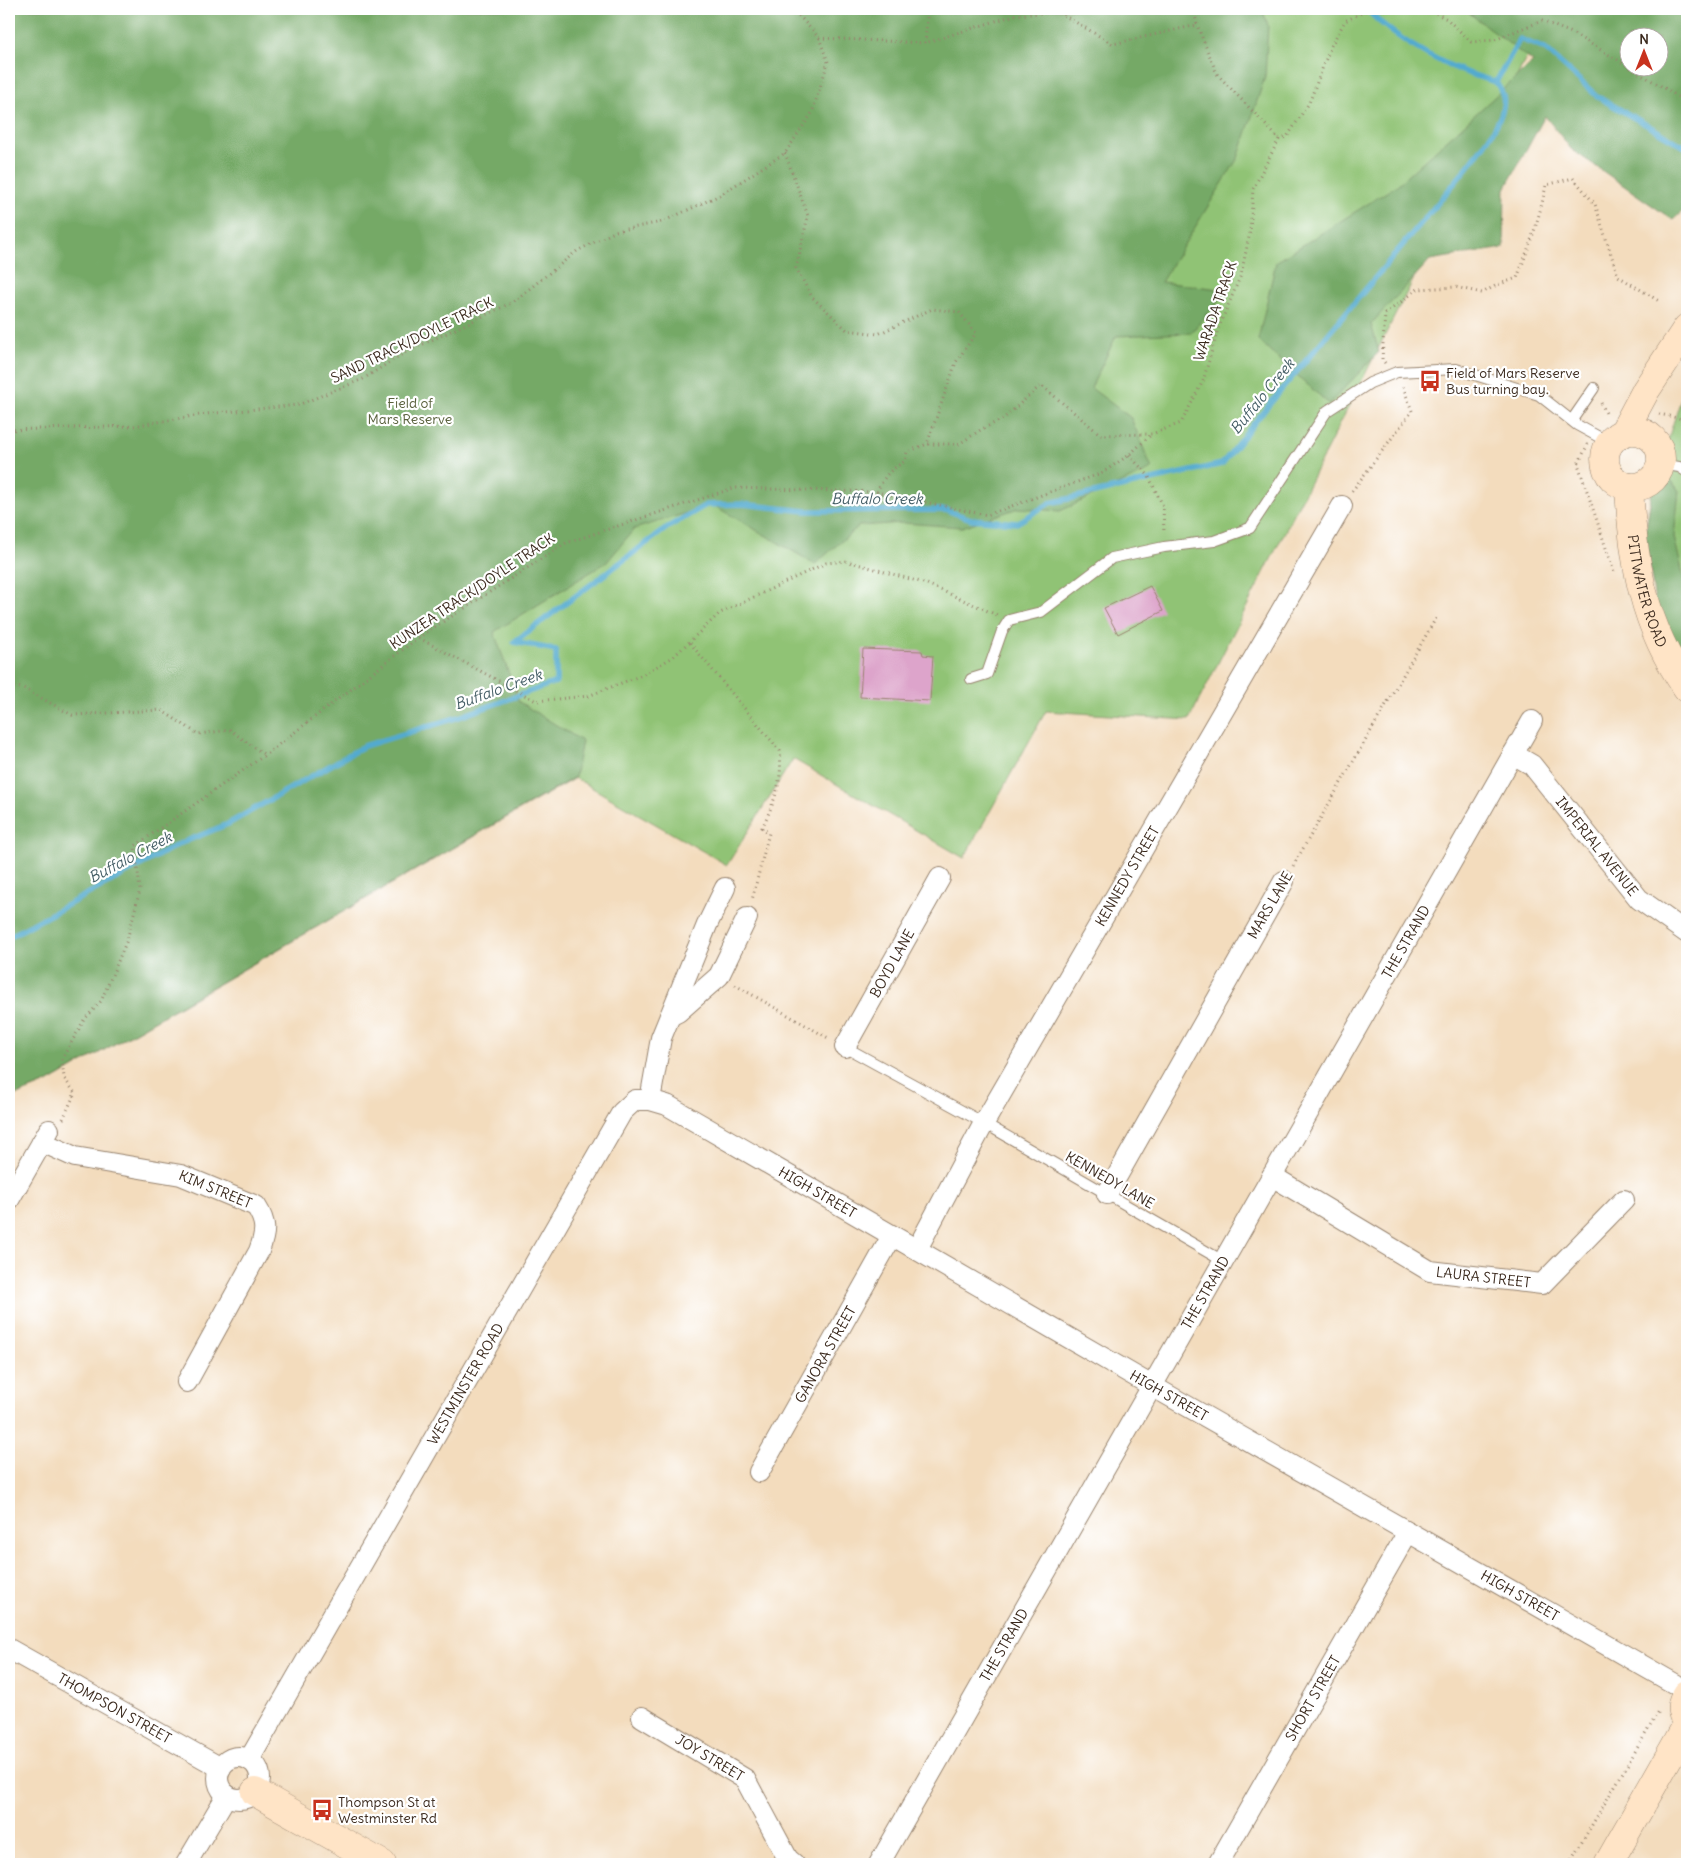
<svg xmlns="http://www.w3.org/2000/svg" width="1696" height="1873" font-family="Delius,sans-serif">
<rect width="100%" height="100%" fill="#fff"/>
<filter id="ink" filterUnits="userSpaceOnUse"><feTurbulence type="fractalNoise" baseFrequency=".02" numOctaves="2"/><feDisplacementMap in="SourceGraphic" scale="10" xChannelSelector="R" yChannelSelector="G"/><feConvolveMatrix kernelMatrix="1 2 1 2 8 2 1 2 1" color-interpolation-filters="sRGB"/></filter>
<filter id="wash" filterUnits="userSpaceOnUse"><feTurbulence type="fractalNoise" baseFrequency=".0096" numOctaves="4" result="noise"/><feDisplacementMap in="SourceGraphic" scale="20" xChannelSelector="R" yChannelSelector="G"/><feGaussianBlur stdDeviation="1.12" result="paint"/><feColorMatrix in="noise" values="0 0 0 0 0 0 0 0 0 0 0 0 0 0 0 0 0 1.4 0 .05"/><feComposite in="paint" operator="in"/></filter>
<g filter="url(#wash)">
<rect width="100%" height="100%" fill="#f3dcbd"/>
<g fill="#90c374" stroke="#667649" fill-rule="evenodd">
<path d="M9,9H1687V112L1543,25L1189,720L1046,711L964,858L793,759L727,865L575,778L47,1083L9,1098ZM1628,38H1658V68H1628Z"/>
<path d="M1687,386V674L1645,535L1653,485L1681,399Z"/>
</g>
<g fill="#74a966" stroke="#586a42" fill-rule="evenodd">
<path d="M9,9H1262L1268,25L1265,77L1238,158L1161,282L1228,290L1191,333L1116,336L1091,388L1131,418L1152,469L1060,511L1018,508L962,527L903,523L859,526L815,564L713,505L634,529L607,562L494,632L519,702L582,741L575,777L47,1083L9,1098Z"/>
<path d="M1464,9H1687V207L1673,220L1571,149L1545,116L1505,189L1504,248L1430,260L1371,324L1379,352L1329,404L1258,340L1276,262L1396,186L1533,62ZM1628,38H1658V68H1628Z"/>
<path d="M1672,481L1679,491L1674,537L1687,591V674L1658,622L1645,535L1653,485Z"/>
</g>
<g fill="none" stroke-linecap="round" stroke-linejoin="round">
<g stroke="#52aacf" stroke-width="5.5">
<path d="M1366,9C1399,43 1450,70 1496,82"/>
<path d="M1496,82L1520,39L1545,49L1598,97L1687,148"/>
<path d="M9,937L179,844L228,824L364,746L459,717L556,682V650L514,642L668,527L706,505L742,504L806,511L946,510L971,519L1017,523L1050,503L1222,464L1258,418L1457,180C1471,162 1509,119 1503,96C1502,91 1498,86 1496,82"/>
</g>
</g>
<g id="blocks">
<g fill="#dda4cb">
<path d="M1150,586L1163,611L1118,634L1104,608Z"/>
<path d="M863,649L922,651L923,655L933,656L930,701L860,697Z"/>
</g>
</g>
</g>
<g filter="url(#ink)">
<use href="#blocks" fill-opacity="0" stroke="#97836e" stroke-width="1"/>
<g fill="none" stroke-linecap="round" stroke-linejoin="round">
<g stroke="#97836e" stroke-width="12">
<g id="lane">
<path d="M1572,420L1594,388"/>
<path d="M1661,464L1679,467L1687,472"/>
<path d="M971,679L987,674L1002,631L1009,620L1041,612L1112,558L1164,547L1214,541L1250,528L1327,411L1370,383L1397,372L1456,369L1539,395L1577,425L1610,443"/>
<path d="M845,1047L984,1123L1223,1261"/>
</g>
</g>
<g stroke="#97836e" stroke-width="22">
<g id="street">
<path id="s1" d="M1513,754L1532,765L1639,899L1687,933"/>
<path d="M670,1016L678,1012L719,976L747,918"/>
<path id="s2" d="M845,1047L940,878"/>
<path d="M650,1100L661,1038L707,925L725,888"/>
<path id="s3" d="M42,1142L75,1157L181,1175L256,1206C267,1223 266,1232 259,1251L187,1382"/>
<path id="s4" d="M1272,1176L1430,1271L1542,1284L1624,1200"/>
<path d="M1107,1194L1284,881"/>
<path d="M9,1200L49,1130"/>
<path id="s5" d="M917,1249L984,1123L1342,506"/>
<path id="s6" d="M759,1472L892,1236"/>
<path id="s7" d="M9,1649L221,1768"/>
<path id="s8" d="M642,1717L745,1779L788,1859L794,1864"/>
<circle cx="239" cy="1778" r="21"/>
<path id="s9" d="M249,1760L622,1112L635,1100H650L667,1105L1152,1386L1675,1684L1687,1693"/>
<path d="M186,1864L227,1795"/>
<path id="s10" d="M879,1864L1532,721"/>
<path id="s11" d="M1218,1864L1408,1532"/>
</g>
</g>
<g stroke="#97836e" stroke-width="29">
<g id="secondary">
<circle cx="1633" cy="459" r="28"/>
<path d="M1623,433L1646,390L1687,328"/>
<path id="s12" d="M1629,487C1633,563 1643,625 1687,688"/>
<path d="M1687,1694C1680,1704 1679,1712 1687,1723"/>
<path d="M255,1792L382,1864"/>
<path d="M1608,1864L1687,1725"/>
</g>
</g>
<g stroke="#97836e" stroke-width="3" stroke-dasharray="1 4" stroke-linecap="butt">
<path d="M1427,9L1447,19L1471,42L1495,40L1518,30L1542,21L1572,33L1628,66"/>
<path d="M819,38L925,43L1015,15L1058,12L1113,44L1197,25"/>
<path d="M925,43L928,9"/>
<path d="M1630,68L1668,90L1687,103"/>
<path d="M1279,139L1287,137L1309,103L1331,46L1345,21L1370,9"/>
<path d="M785,153L808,216L796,268L812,297L847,330L878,334L932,309L959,312L976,333L956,362L927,444H959L982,429L1003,419L1041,385L1101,435L1152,434L1181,423L1203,381L1218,329L1241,275L1250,232L1253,189L1279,139L1217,74L1197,25L1194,9"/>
<path d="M1385,363L1382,359L1385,314L1418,289L1455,287L1482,293L1497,285L1517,278C1529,247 1540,217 1546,185L1573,178L1595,204L1618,276L1659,301"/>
<path d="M1601,403L1607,415"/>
<path d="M1659,414L1687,420"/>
<path d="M9,430L133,426L206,414L298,405L363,379L404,353L513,302L577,251L616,231L662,222L720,195L785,153L812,113L828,62L819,38L793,9"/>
<path d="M1588,444L1578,464L1614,572"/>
<path d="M1129,455L1148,475L1163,506L1164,534"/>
<path d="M1352,491L1412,411L1402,384"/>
<path d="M877,492C884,476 890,470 905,461L907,452L927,444"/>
<path d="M419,638L536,701L588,696L642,675L673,657L720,613L826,563L847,561L927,584L997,615"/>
<path d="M690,643L780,751C783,782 774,802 762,828L769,833L752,900"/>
<path d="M9,686L23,688L72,715L161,710L198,734L230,730L265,755"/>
<path d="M1293,866L1436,618"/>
<path d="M735,985L830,1039"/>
<path d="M63,1119L75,1093L64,1078L62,1059L84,1020L101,1001L127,940L140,890L135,846L265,755L418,638L566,543L734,488L877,492L987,515L1102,473L1129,455L1152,434"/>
<path d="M1569,1864L1659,1711"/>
</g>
<use href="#lane" stroke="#fff" stroke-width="10"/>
<use href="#street" stroke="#fff" stroke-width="20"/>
<use href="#secondary" stroke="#ffe4c6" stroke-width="28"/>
</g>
</g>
<defs>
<g id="bus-bare" transform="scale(1.725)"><path d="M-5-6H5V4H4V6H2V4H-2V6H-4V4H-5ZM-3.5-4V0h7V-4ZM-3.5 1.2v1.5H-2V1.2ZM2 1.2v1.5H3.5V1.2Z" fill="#c8321e" stroke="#fff" stroke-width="2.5" paint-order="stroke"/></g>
</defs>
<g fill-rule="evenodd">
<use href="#bus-bare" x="1430" y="381"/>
<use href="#bus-bare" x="322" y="1810"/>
</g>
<g text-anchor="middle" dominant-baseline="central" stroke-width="4.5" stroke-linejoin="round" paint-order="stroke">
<g font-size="14" fill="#3b2a1e" stroke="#fff">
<text transform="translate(1215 311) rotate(-71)">WARADA TRACK</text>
<text transform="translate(412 340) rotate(-26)">SAND TRACK/DOYLE TRACK</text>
<text transform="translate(472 591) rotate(-34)">KUNZEA TRACK/DOYLE TRACK</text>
<text stroke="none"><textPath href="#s12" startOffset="106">PITTWATER ROAD</textPath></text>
<text stroke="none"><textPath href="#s1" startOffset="126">IMPERIAL AVENUE</textPath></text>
<text stroke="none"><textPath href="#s5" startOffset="428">KENNEDY STREET</textPath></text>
<text transform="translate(1270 905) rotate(-60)">MARS LANE</text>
<text stroke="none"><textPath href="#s10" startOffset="1062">THE STRAND</textPath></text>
<text stroke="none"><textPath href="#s2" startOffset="96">BOYD LANE</textPath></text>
<text transform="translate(1110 1180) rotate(30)">KENNEDY LANE</text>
<text stroke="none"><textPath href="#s3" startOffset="181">KIM STREET</textPath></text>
<text stroke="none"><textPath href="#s9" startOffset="972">HIGH STREET</textPath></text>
<text stroke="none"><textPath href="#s4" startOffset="238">LAURA STREET</textPath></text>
<text stroke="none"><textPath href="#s10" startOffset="658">THE STRAND</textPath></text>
<text stroke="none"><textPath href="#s6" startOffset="135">GANORA STREET</textPath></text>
<text stroke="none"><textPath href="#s9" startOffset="434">WESTMINSTER ROAD</textPath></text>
<text stroke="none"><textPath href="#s9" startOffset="1378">HIGH STREET</textPath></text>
<text stroke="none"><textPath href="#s9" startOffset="1782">HIGH STREET</textPath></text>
<text stroke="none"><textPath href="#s10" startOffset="252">THE STRAND</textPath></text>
<text stroke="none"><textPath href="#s11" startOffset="191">SHORT STREET</textPath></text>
<text stroke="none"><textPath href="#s7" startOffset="121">THOMPSON STREET</textPath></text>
<text stroke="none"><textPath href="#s8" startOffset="79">JOY STREET</textPath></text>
</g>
<g font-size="14" fill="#3b2a1e" stroke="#fff" text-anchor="start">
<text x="1446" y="373">Field of Mars Reserve<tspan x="1446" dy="16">Bus turning bay.</tspan></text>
<text x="338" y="1802">Thompson St at<tspan x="338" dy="16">Westminster Rd</tspan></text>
</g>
<g font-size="14" fill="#59603c" stroke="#fff">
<text x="410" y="403">Field of<tspan x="410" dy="16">Mars Reserve</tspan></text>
</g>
<g font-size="15" font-style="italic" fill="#445d65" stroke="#fff">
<text transform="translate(1262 396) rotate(-51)">Buffalo Creek</text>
<text x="877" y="498">Buffalo Creek</text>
<text transform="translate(498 689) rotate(-20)">Buffalo Creek</text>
<text transform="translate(130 857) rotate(-28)">Buffalo Creek</text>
</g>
</g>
<rect width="1696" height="1873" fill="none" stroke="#fff" stroke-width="30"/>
<g transform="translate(1644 52)"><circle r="24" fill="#ffffff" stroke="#b1aaa5"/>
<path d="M0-4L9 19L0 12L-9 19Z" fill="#c8321e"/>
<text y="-8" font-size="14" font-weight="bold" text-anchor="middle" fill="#3b2a1e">N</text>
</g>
</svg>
